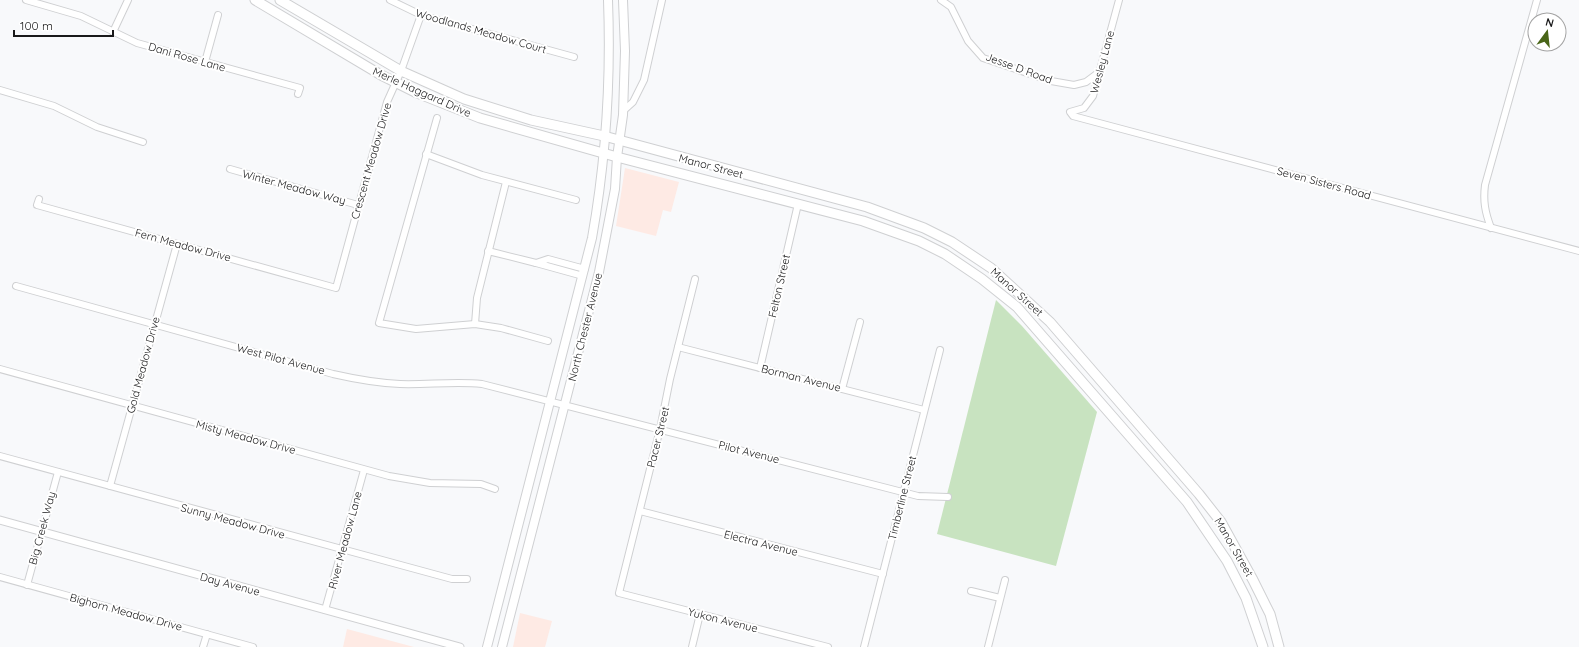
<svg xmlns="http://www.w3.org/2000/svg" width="1579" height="647" font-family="Quicksand,sans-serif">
<rect width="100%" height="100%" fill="#f8f9fb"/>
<g fill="#feeae4">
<path d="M625,168L679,182L671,212L663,210L656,236L616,226Z"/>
<path d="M520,613L552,621L545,647H513Z"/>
<path d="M347,629L414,647H343Z"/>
</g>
<path fill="#c8e3c0" d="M996,300L1022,326L1097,412L1056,566L937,534Z"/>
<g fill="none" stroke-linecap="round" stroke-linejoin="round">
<g stroke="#cfd0d2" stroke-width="8">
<g id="minor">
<path d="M26,0L81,16L137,43L300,88L298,94"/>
<path d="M390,0L421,15L574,57"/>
<path d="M941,0L951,7L968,41L983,58L1051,81L1074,85L1086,82L1098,73"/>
<path d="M1119,0L1093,96L1084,108L1070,112L1073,116L1579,251"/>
<path d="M113,32L128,0"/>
<path d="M205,62L218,15"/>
<path d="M0,90L54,106L97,127L143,142"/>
<path d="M623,111L633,102L644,80L662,0"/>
<path d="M437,118L379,323L416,329L475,324L501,328L548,341"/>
<path d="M426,154L482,175L576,200"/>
<path d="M230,169L358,205"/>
<path d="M39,199L37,205L336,288L387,102L401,71L421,15"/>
<path d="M1491,228C1485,212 1483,201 1485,185L1537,0"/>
<path d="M488,251L536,263"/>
<path d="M583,276L536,263L548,259L585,269"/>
<path d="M695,279L670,379L660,429L619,593L828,647"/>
<path d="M16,286L333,374C355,379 377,383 400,384C427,385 455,381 482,384L918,496L948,497"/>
<path d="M475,324L477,298L506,182"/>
<path d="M678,347L924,410"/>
<path d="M760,368L798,204"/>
<path d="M0,369L389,476L430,483L481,484L495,489"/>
<path d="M842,389L860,322"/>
<path d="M0,456L452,579H467"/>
<path d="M110,486L177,244"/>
<path d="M640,511L883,574"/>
<path d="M0,577L253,647"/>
<path d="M27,585L58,472"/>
<path d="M971,591L1000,598"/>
<path d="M325,610L364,470"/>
<path d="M203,647L207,634"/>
<path d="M692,647L700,614"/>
<path d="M864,647L940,350"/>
<path d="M988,647L1005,580"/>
</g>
</g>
<g stroke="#cfd0d2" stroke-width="9">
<path id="tertiary" d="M0,520L460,647"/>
</g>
<g stroke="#cfd0d2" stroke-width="10">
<g id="secondary">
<path d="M487,647L592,238C606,159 611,80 608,0"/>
<path d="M502,647L599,272L615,189L617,157L623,115L625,51L623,0"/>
</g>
</g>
<g stroke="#cfd0d2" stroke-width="11">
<g id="primary">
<path d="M255,0L381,75L417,93L480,118L617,157L863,221L919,241L945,254L982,279L1017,307L1187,502L1227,561L1246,598L1263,647"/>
<path d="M280,0L401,71L464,99L531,120L604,136L867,207L924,228L952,242L991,268L1050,322L1199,494L1221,522L1253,580L1270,614L1279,647"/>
</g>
</g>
<use href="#minor" stroke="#fff" stroke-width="6"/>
<use href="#tertiary" stroke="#fff" stroke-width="7"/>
<use href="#secondary" stroke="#fff" stroke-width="8"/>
<use href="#primary" stroke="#fff" stroke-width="9"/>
</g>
<g text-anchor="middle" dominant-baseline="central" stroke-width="4" stroke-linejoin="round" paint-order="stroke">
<g font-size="11" fill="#19191a" stroke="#fff">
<text transform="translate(481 31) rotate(16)">Woodlands Meadow Court</text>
<text transform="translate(187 57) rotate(16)">Dani Rose Lane</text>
<text transform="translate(1102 62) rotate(-75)">Wesley Lane</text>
<text transform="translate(1019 68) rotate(20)">Jesse D Road</text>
<text transform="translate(422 92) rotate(24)">Merle Haggard Drive</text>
<text transform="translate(371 161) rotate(-74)">Crescent Meadow Drive</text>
<text transform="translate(711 166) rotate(15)">Manor Street</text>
<text transform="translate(1324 183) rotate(15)">Seven Sisters Road</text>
<text transform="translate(294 187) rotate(15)">Winter Meadow Way</text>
<text transform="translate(183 245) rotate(15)">Fern Meadow Drive</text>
<text transform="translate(779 286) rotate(-77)">Felton Street</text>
<text transform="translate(1017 292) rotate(42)">Manor Street</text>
<text transform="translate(585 327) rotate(-76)">North Chester Avenue</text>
<text transform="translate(281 359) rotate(15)">West Pilot Avenue</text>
<text transform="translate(143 365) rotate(-75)">Gold Meadow Drive</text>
<text transform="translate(801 378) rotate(14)">Borman Avenue</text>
<text transform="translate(246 437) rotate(15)">Misty Meadow Drive</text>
<text transform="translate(658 437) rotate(-76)">Pacer Street</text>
<text transform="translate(749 452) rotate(14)">Pilot Avenue</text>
<text transform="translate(902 498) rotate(-76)">Timberline Street</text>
<text transform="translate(233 521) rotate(15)">Sunny Meadow Drive</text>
<text transform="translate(42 528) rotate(-75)">Big Creek Way</text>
<text transform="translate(345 540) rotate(-75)">River Meadow Lane</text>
<text transform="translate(761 543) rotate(14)">Electra Avenue</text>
<text transform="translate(1234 547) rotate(60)">Manor Street</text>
<text transform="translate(230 584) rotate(15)">Day Avenue</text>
<text transform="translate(126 612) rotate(15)">Bighorn Meadow Drive</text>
<text transform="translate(723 620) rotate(14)">Yukon Avenue</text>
</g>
</g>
<g transform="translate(1547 32) rotate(15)"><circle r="19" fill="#ffffff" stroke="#a3a3a3"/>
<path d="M0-3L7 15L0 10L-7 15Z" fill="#496518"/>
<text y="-6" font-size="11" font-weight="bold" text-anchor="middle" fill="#19191a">N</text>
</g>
<path d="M14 30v6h99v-6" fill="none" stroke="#19191a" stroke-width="2"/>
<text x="20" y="30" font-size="12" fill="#19191a" stroke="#ffffff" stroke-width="3" paint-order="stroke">100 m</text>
</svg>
